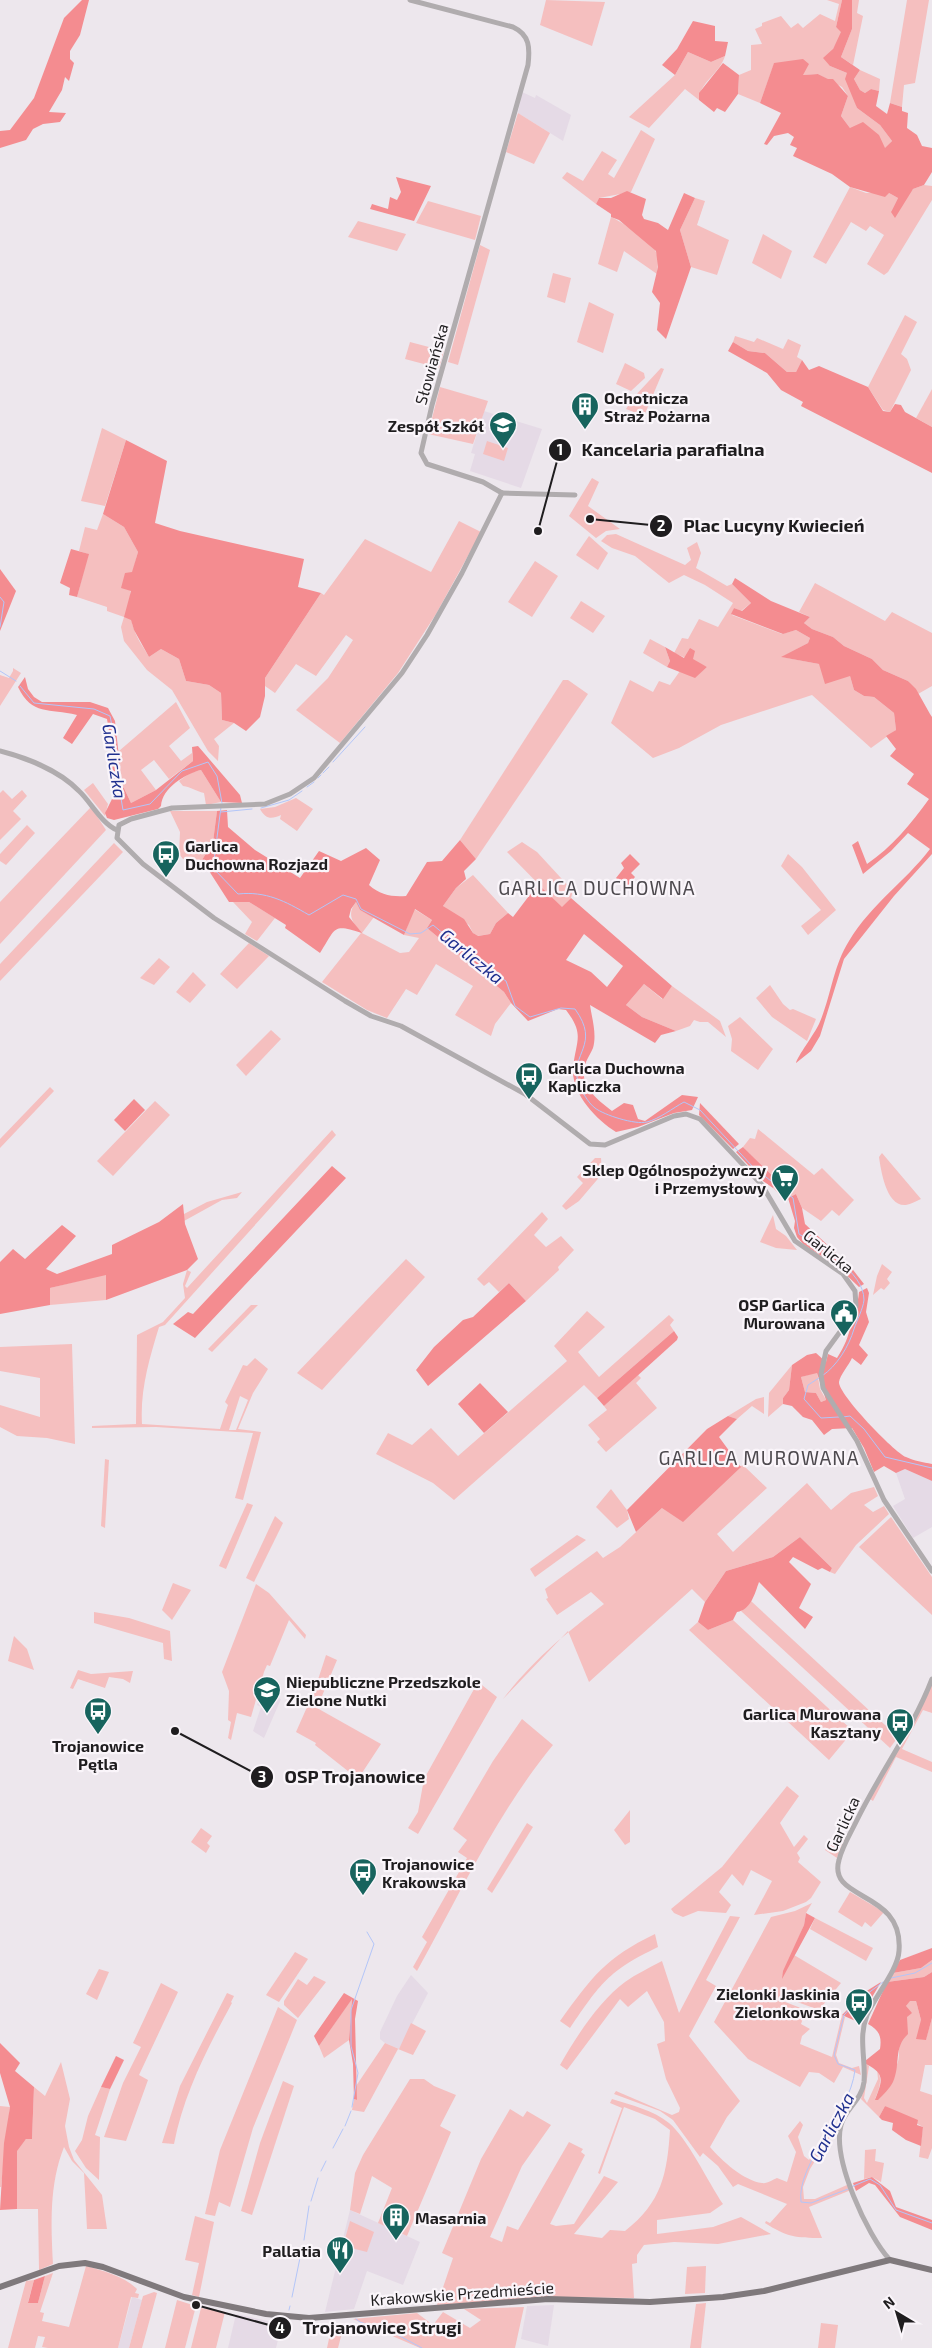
<svg xmlns="http://www.w3.org/2000/svg" width="932" height="2348" font-family="'Exo 2',sans-serif">
<rect width="100%" height="100%" fill="#ede7ed"/>
<g fill="#e5dae6">
<path d="M522,92L535,98L536,95L571,115L563,141L518,113Z"/>
<path d="M484,411L542,429L521,488L470,471L475,454L471,453Z"/>
<path d="M905,1469L932,1481V1527L913,1538L893,1506L905,1499L896,1473Z"/>
<path d="M262,1692L281,1699L264,1738L253,1731L261,1707L257,1705Z"/>
<path d="M411,1975L428,1993L399,2049L385,2043L380,2039V2032L397,1996Z"/>
<path d="M350,2210L420,2242L403,2285L367,2271L354,2309L325,2312Z"/>
<path d="M132,2297L142,2300L129,2348H118Z"/>
<path d="M554,2305L548,2346L521,2339L527,2306Z"/>
<path d="M236,2314L282,2324L276,2348H228Z"/>
</g>
<g fill="#f5bfbf" fill-rule="evenodd">
<path d="M546,0L605,2L592,46L540,25Z"/>
<path d="M827,0H842L836,27L842,32L833,49L830,66L847,73L857,108L880,125L892,141L885,149L850,128L841,116L848,96L842,87L818,74L803,75L774,64L760,103L738,94L739,75L751,70V45L762,44L755,29L762,26V23L781,16L791,28L798,23L803,28L820,14L835,21L839,4Z"/>
<path d="M852,0H859L857,13L863,16L853,65L841,57L852,29Z"/>
<path d="M907,0H929L915,83L904,85L902,107L890,103Z"/>
<path d="M688,52L711,62L725,56C720,73 699,83 699,100L685,89L649,128L629,117L675,75Z"/>
<path d="M860,70L880,79L879,91L871,89L865,93L860,90L854,79Z"/>
<path d="M518,113L550,133L534,164L506,152Z"/>
<path d="M641,130L655,139L631,192L599,198L596,204L562,178L567,172L583,181L602,151L617,160L608,174L614,178Z"/>
<path d="M924,185L932,186V200L888,272L884,275L867,264L884,235L870,226L866,231L851,222L826,264L813,257L850,187L866,193H889L898,198L891,212L913,189Z"/>
<path d="M695,198L705,201L697,225L729,240L717,275L691,267L680,230Z"/>
<path d="M428,201L481,216L475,240L416,223Z"/>
<path d="M611,217C619,220 651,242 655,250C659,257 658,266 657,274L624,251L617,272L598,264Z"/>
<path d="M358,221L406,234L397,251L348,237Z"/>
<path d="M763,234L792,251L781,279L752,263Z"/>
<path d="M480,245L490,250L458,365L448,362Z"/>
<path d="M553,273L571,278L565,303L547,297Z"/>
<path d="M589,302L614,314L603,353L577,342Z"/>
<path d="M905,315L917,322L901,354L907,359L911,370L890,412L883,410L868,387Z"/>
<path d="M735,336L754,342L757,338L783,349L788,339L801,345L797,357L802,360L796,372H787L765,353L748,351L733,342Z"/>
<path d="M410,342L444,351L439,368L405,359Z"/>
<path d="M625,363L644,373L645,378L631,391L616,384Z"/>
<path d="M661,368L664,369L644,416L626,409L634,397Z"/>
<path d="M440,387L488,401L473,444L428,434Z"/>
<path d="M932,389V427L916,418Z"/>
<path d="M102,428L126,440L105,506L81,501Z"/>
<path d="M487,441L508,448L504,461L483,454Z"/>
<path d="M592,478L599,482L588,506L620,529L606,531L596,538L569,516Z"/>
<path d="M103,514L124,527L138,552C132,572 126,608 134,629C137,639 144,648 149,657L161,649L179,659L186,681L209,685L221,693L222,720L234,723L214,739L219,746L218,761L208,751L172,690L147,670L124,641L121,627L124,617L107,611V607L77,597L88,554L79,551L85,527L97,530Z"/>
<path d="M459,521L481,532L436,614L398,673L340,743L296,710L328,678L353,640L346,635L316,676L296,664L275,693L265,686V678L321,593L324,595L365,539L431,572Z"/>
<path d="M616,534L685,565L691,560L687,548L697,542L701,553L696,568L727,586L732,584L751,603L741,611L734,608L732,615L782,634L796,630L810,638L808,643L782,657L819,664L850,676L854,690L864,696L874,697L894,713L896,730L871,748L812,695L721,725L679,748L653,758L611,723L630,680L653,692L659,681L670,685L680,671L695,677L707,667L674,653L682,638L688,639L699,619L718,627L733,603L705,585L684,575L669,583L635,556L612,548L601,541L607,535Z"/>
<path d="M589,536L608,553L598,570L576,555Z"/>
<path d="M535,561L558,576L532,617L508,602Z"/>
<path d="M815,583L885,621L892,612L932,633V686L918,694L908,681L883,670L872,659L844,646L833,637L812,629L804,623L810,617L799,612Z"/>
<path d="M581,601L605,616L593,633L570,618Z"/>
<path d="M650,639L665,647L670,661L667,667L643,653Z"/>
<path d="M13,668L21,673L0,706V675L9,678L13,671Z"/>
<path d="M563,680H568L588,694L476,859L460,840Z"/>
<path d="M176,702L190,728L169,746L181,761L192,753L193,761L169,779L154,760L141,770L156,790L131,803L122,784L119,751Z"/>
<path d="M201,770L221,802L206,805L204,793C196,791 191,787 183,786L179,781L190,773Z"/>
<path d="M93,783L108,804L105,816L84,790Z"/>
<path d="M3,790L12,799L22,790L27,796L13,811L21,819L0,840V793Z"/>
<path d="M296,798L313,809L297,831L280,819L281,815C272,819 266,820 260,809L275,807Z"/>
<path d="M91,807L106,830L0,944V902Z"/>
<path d="M170,811H217L213,842L202,860L183,859L179,854L180,832Z"/>
<path d="M27,825L35,833L6,865L0,861V854Z"/>
<path d="M522,842L537,852L573,891L571,898L562,908L507,852Z"/>
<path d="M114,843L123,852L0,981V964Z"/>
<path d="M788,854L802,867L836,910L808,935L801,926L821,910L781,866Z"/>
<path d="M473,875L508,913L496,923L490,934L477,936L473,933L469,925L443,906L456,888Z"/>
<path d="M240,901L249,902L275,918L257,941L245,934L252,922L233,902Z"/>
<path d="M356,902L360,910L374,917L362,933L400,953L409,952L419,938L404,935L414,909L432,920L427,928L504,992L511,1003L495,1024L491,1036L455,1015L473,986L436,964L417,995L406,989L387,1018L367,1010L322,982L361,933C353,922 346,915 356,902Z"/>
<path d="M249,943L269,956L237,989L220,974Z"/>
<path d="M159,958L170,967L154,985L140,978Z"/>
<path d="M193,972L206,985L190,1003L176,992Z"/>
<path d="M644,984L662,999L672,986L720,1021L726,1037L708,1022H700L694,1020L690,1026L676,1031L642,1017L626,1005Z"/>
<path d="M770,985L783,1004L790,1010L793,1009L816,1019L807,1041L772,1017L756,998Z"/>
<path d="M740,1017L773,1049L758,1070L731,1051L732,1039L728,1026Z"/>
<path d="M271,1030L281,1039L246,1076L236,1065Z"/>
<path d="M50,1087L54,1091L0,1148V1139Z"/>
<path d="M155,1101L170,1115L113,1176L97,1161Z"/>
<path d="M758,1129L814,1175L822,1168L854,1200L839,1216L832,1210L821,1221L802,1208L796,1194L788,1198L785,1196L782,1197L773,1188L778,1181L743,1147L750,1138L755,1139Z"/>
<path d="M332,1130L336,1135L165,1325L159,1327C149,1360 140,1390 142,1424L220,1429L228,1405L225,1402L243,1365L247,1366L255,1358L268,1369L253,1393L238,1429L261,1432L243,1500L235,1498L253,1433L156,1427L92,1428V1426L136,1424L137,1335L163,1322L185,1298L183,1284L187,1270L191,1272L185,1286L187,1288ZM240,1396L248,1400L236,1430H229Z"/>
<path d="M882,1153L921,1199C916,1201 911,1204 906,1205C886,1207 881,1170 879,1157Z"/>
<path d="M595,1158H601L602,1174L579,1201L566,1210L562,1206L583,1183L577,1177Z"/>
<path d="M242,1192L237,1198L222,1200L184,1221V1214L207,1202Z"/>
<path d="M542,1212L548,1219L534,1235L546,1247L561,1236L574,1250L558,1267L559,1270L526,1301L509,1283L499,1292L489,1282L484,1286L477,1279Z"/>
<path d="M773,1215L776,1229L786,1236L797,1250L776,1248L760,1242Z"/>
<path d="M406,1259L425,1277L322,1390L297,1373Z"/>
<path d="M882,1264L892,1272L887,1279L890,1283L884,1290L881,1288L873,1295L877,1276Z"/>
<path d="M106,1274V1300L50,1305V1288Z"/>
<path d="M251,1305H258L212,1352L208,1349Z"/>
<path d="M587,1311L605,1327L578,1352L599,1377L669,1315L674,1320L670,1325L674,1331L597,1398L584,1385L454,1500L433,1483L376,1454L388,1433L412,1445L431,1428L458,1456L567,1361L554,1346Z"/>
<path d="M72,1344L75,1444L47,1438L17,1436L0,1427V1405L40,1417V1378L0,1371V1347Z"/>
<path d="M792,1365L789,1390L783,1398V1404L768,1417L769,1393Z"/>
<path d="M817,1372L820,1389L826,1400L821,1402L816,1393L805,1392L801,1377Z"/>
<path d="M638,1375L641,1378L636,1383L657,1408L606,1452L597,1442L600,1439L588,1425L607,1410L604,1406Z"/>
<path d="M764,1397V1414L752,1406L737,1419L728,1416L756,1399Z"/>
<path d="M105,1459L109,1460L105,1528L101,1526Z"/>
<path d="M743,1465L767,1488L717,1534L733,1552L807,1483L831,1510L851,1493L874,1487L878,1496L864,1505L873,1512L884,1506L889,1514L856,1545L835,1574L830,1572L832,1568L800,1537L773,1557L726,1571L705,1602L692,1589L589,1682L568,1631L503,1699C534,1659 565,1634 604,1604L591,1592L557,1615L546,1599L548,1598L545,1589L597,1551L603,1558L620,1547L662,1508Z"/>
<path d="M611,1489L627,1510L629,1519L617,1528L596,1507Z"/>
<path d="M247,1503L253,1505L226,1569L219,1566Z"/>
<path d="M275,1516L283,1523L254,1582L246,1578Z"/>
<path d="M891,1517L932,1577V1615L859,1547Z"/>
<path d="M577,1535L586,1540L535,1577L530,1569Z"/>
<path d="M173,1583L191,1590L172,1620L162,1610Z"/>
<path d="M256,1584L269,1593L306,1635L305,1639L289,1620L270,1666L267,1665L264,1672L251,1717L237,1713L231,1740L228,1738L231,1722L228,1720L229,1691L222,1672Z"/>
<path d="M751,1601L898,1737L890,1748L741,1611Z"/>
<path d="M94,1612L129,1618L170,1631L172,1661L164,1659L163,1643L94,1623Z"/>
<path d="M733,1620L853,1731L829,1760L689,1630L698,1622L708,1630Z"/>
<path d="M14,1636L27,1649L34,1670L8,1661Z"/>
<path d="M326,1655L337,1660L317,1708L381,1744L358,1779L315,1745L316,1743L296,1732L315,1689Z"/>
<path d="M78,1670L91,1674L133,1671L130,1683L123,1679L109,1677L105,1688L78,1679L73,1689L70,1688Z"/>
<path d="M478,1682L497,1697L418,1834L408,1828L418,1812L424,1779Z"/>
<path d="M932,1684V1713L923,1710L902,1749L932,1762V1772L896,1757L873,1801L870,1799Z"/>
<path d="M522,1719L553,1745C497,1813 460,1894 417,1971L413,1967L427,1942L422,1937L467,1858L458,1852L467,1840L453,1829L493,1761Z"/>
<path d="M787,1786L799,1796L780,1823L794,1847L804,1835L808,1839L797,1853L800,1858L798,1862L821,1882L811,1898L806,1902L783,1911L754,1915L772,1881L751,1870L743,1886L732,1874L719,1892L731,1905L726,1913L698,1911L683,1917L674,1913L671,1909L722,1867Z"/>
<path d="M630,1810V1842L625,1845L614,1830Z"/>
<path d="M527,1823L533,1827L492,1893L487,1889Z"/>
<path d="M201,1828L212,1836L207,1843L210,1846L206,1853L191,1842Z"/>
<path d="M836,1832L845,1839L837,1858L825,1850Z"/>
<path d="M850,1892L884,1912L871,1927L865,1922L862,1927L838,1912Z"/>
<path d="M812,1903L806,1913L804,1925L782,1977L794,1955L841,1983L819,2010L781,1996L780,2000L806,2010L801,2024L810,2029L802,2036L800,2044L832,2057L842,2015L845,2017L836,2055L839,2063L852,2068L859,2066L861,2075L843,2067L834,2083L819,2073L809,2072L800,2087L748,2059L714,2022L771,1917L795,1911Z"/>
<path d="M730,1916L740,1917L706,1980L716,1986L689,2036L740,2101L727,2117L710,2147C721,2160 744,2181 762,2183C767,2184 772,2180 777,2178L787,2182L796,2152L788,2136L800,2121L803,2125L798,2137L804,2156L809,2160L832,2123L838,2124L810,2169L803,2187L804,2199H815L847,2185L851,2190L809,2207L822,2238C796,2238 787,2237 765,2223L766,2221L770,2223L787,2204L738,2184L733,2187L718,2166L703,2153L700,2157L673,2120L660,2111L614,2094L616,2091L672,2115L679,2112L680,2108L666,2079L657,2044L665,2041L664,2022L647,1991L628,2007L620,1999L567,2070L560,2065C576,2037 599,2001 625,1982C636,1974 649,1968 662,1961L679,2013Z"/>
<path d="M815,1918L873,1948L866,1961L810,1929Z"/>
<path d="M655,1934L658,1947C608,1971 600,1984 570,2028L560,2021C592,1977 605,1958 655,1934Z"/>
<path d="M295,1952L308,1959L279,2002L266,1995Z"/>
<path d="M932,1960V1972L924,1977L887,1982L893,1973L921,1968Z"/>
<path d="M99,1969L109,1972L97,2000L86,1994Z"/>
<path d="M314,1976L326,1982L298,2018L284,2005V2001L298,1979L307,1985Z"/>
<path d="M161,1983L178,1992L139,2075L148,2080L126,2141L104,2137L123,2083L141,2047L133,2043Z"/>
<path d="M227,1993L234,1996L231,2002L232,2003C207,2049 184,2093 174,2144L162,2143L180,2086Z"/>
<path d="M352,1998L349,2040L324,2058L319,2046Z"/>
<path d="M910,2000L916,2001L926,2039L932,2018V2065H925L920,2091L932,2095V2148L928,2159L919,2157L923,2127L885,2106L879,2117L861,2099L865,2084L866,2064L869,2066L864,2098L867,2103L878,2079L877,2069C883,2080 879,2089 875,2099C882,2088 894,2074 898,2062C901,2049 895,2046 907,2034L906,2006Z"/>
<path d="M278,2007L297,2020L253,2128L230,2207L219,2202L215,2216L205,2214L220,2150Z"/>
<path d="M411,2023L426,2031L413,2055L398,2049L364,2112L352,2110L354,2099L357,2100L356,2086L385,2043L399,2049Z"/>
<path d="M61,2062L70,2099L65,2126L69,2147L74,2160L102,2195L107,2229H87L84,2173L72,2161L64,2147C49,2185 51,2224 53,2264L39,2270L38,2209H17V2150L26,2139H32L34,2087L45,2096Z"/>
<path d="M410,2079H424L434,2086L456,2095L440,2126L451,2132L407,2236L378,2223L392,2188L372,2176L360,2214L350,2210L355,2173L363,2155Z"/>
<path d="M283,2081L294,2086L252,2215L241,2211L260,2143Z"/>
<path d="M101,2087L110,2089L95,2135L100,2137L99,2180L86,2168L75,2151L82,2140L88,2116Z"/>
<path d="M612,2099C631,2105 653,2110 669,2123C688,2139 708,2182 723,2204L710,2213L657,2220V2234L713,2227L741,2217L771,2234L718,2244L674,2242L644,2245L637,2255V2263L632,2264L634,2298L546,2297L437,2305L453,2258L442,2253L481,2159L510,2109L523,2117L527,2111L551,2125L522,2166L490,2237L502,2242L507,2226L518,2230L569,2142L583,2149L581,2152L585,2155L550,2224L556,2226L574,2224L604,2176L618,2182L574,2234L602,2238L610,2230L625,2231C662,2202 667,2174 670,2130L655,2119L624,2107L600,2174L598,2173L622,2108L610,2103Z"/>
<path d="M0,2106L10,2107L1,2187H0Z"/>
<path d="M876,2149L875,2161L884,2163L881,2182L872,2177L864,2179L865,2150Z"/>
<path d="M195,2216L214,2222L199,2297L192,2295L199,2263L185,2260Z"/>
<path d="M350,2221L374,2232L367,2252L343,2246Z"/>
<path d="M86,2266C103,2271 124,2276 137,2289L135,2293L139,2294L138,2298L131,2297L118,2348H48L42,2347L45,2337L38,2336L35,2348H8L26,2281L34,2280L28,2302L38,2303L45,2276L53,2273L40,2312L44,2313L42,2321L69,2327Z"/>
<path d="M706,2266L705,2293L685,2294L687,2267Z"/>
<path d="M154,2292L157,2293L142,2348H129L143,2296Z"/>
<path d="M177,2300L196,2306L185,2348H165Z"/>
<path d="M706,2303L701,2348H690L696,2304Z"/>
<path d="M524,2307L515,2348H420L353,2319L417,2313L433,2325L443,2312L470,2328L481,2320L464,2309Z"/>
<path d="M201,2308L225,2312L216,2348H191Z"/>
<path d="M821,2323L838,2325L835,2348H818Z"/>
<path d="M332,2325H344L338,2348H327Z"/>
</g>
<g fill="#f48c90" fill-rule="evenodd">
<path d="M82,0H89L80,35L70,51V59L74,63L69,81L65,77L62,90L49,112L66,113L60,122L43,124L33,129L26,140L0,148V131L10,130L34,98L64,18Z"/>
<path d="M842,0H852V29L841,57L860,70L854,79L860,90L865,93L871,89L879,91L876,106L887,114L890,103L902,107V111L908,113L907,128L917,135L922,146L932,148V172L924,185L913,189L895,218L891,212L898,198L889,193L885,197L850,187L832,174L793,156L797,148L790,145L794,137L788,133L774,136L767,145L764,144L781,113L760,103L774,63L803,59L809,64L803,75L818,74L828,79H833L848,96L841,116L850,128L863,122L879,135L885,148L892,141L880,125L857,108L845,79L847,73L830,66L823,58L833,49L841,32L836,27Z"/>
<path d="M693,21L715,26V41L728,42L725,56L711,62L688,52L675,75L662,65L677,49Z"/>
<path d="M723,63L739,75L738,94L725,112L717,108L714,112L699,100V93Z"/>
<path d="M396,177L431,186L414,221L370,209L372,204L388,209L390,197L397,200L401,192Z"/>
<path d="M627,191L646,199L642,215L644,219L658,223L668,230L684,193L695,198L680,230L691,267L666,339L657,330L660,303L652,292L658,267L656,251L619,220L611,217V214L596,204L599,198H611Z"/>
<path d="M733,342L748,351L765,353L787,372H796L802,360L809,370L819,366L868,387L883,411L890,412L895,404L901,405L905,412L932,427V473L801,406L803,402L781,390L767,373L728,351Z"/>
<path d="M126,440L167,461L155,523L180,531L304,559L298,587L321,593L265,678V696L260,717L246,731L234,723L222,720L221,693L209,685L186,681L179,659L161,649L149,657L134,630L131,620L124,617L131,591L121,588L125,573L132,572L138,552L124,527L103,514Z"/>
<path d="M71,549L89,554L77,597L69,595L70,588L60,583Z"/>
<path d="M0,569L16,591L0,631Z"/>
<path d="M735,578L771,601L810,617L804,623L812,629L833,637L844,646L872,659L883,670L908,681L916,689L930,714L932,717V854L894,896L844,959L820,1036L811,1051L796,1063C797,1057 815,1033 819,1024C831,997 833,966 849,941C872,903 904,883 930,849L908,833L891,851L863,874L852,845L858,841L867,864C892,847 911,824 929,799L907,784L914,774L890,756L896,749L886,736L896,730L894,713L874,697L864,696L854,690L850,676L825,684L819,664L781,657L808,643L810,638L796,630L783,634L731,614L734,608L742,611L751,603L732,584Z"/>
<path d="M665,647L684,658L690,648L695,651L693,659L707,667L695,678L667,667L670,661Z"/>
<path d="M25,677L28,689L34,697L42,702H90L108,708L115,721L122,784L131,803L156,790L193,761L192,747L198,746L240,795L242,803L221,802L201,770C185,774 162,788 161,806L158,809L114,820L107,818L105,813L112,799L111,743L107,719L93,714L72,744L63,738L77,715C49,708 32,716 18,687Z"/>
<path d="M227,810L228,827L255,850L300,878L319,851L341,861L366,848L380,860L369,885C380,895 392,897 406,896L427,862L442,861L460,840L476,859L464,871L466,879L456,888L443,906L464,919L473,933L478,936L490,934L496,923L508,913L513,917L538,884L562,907L571,898L672,986L663,999L644,984L626,1005L642,1017L676,1031L661,1035L655,1043L590,1005C592,1019 597,1034 593,1048C591,1053 588,1057 586,1062C577,1084 596,1099 612,1111L624,1103L633,1105L638,1119L645,1121L682,1095L698,1097L692,1110L674,1113L638,1127L616,1132C596,1120 571,1093 573,1068C576,1040 585,1035 566,1010L558,1009L528,1021L511,1003L504,992L427,928L432,920L415,909L404,935L360,910L356,902L351,909L349,917L362,933C332,923 336,928 320,953L285,928L286,925L249,902H229L202,860L213,842L217,811ZM584,934L623,966L607,987L591,972L566,960Z"/>
<path d="M630,854L640,864L631,873L635,877L626,888L616,878L624,868L621,863Z"/>
<path d="M134,1099L145,1110L125,1131L114,1120Z"/>
<path d="M700,1103L739,1144L733,1149L699,1115Z"/>
<path d="M743,1147L778,1181L773,1188L763,1181L736,1152Z"/>
<path d="M332,1166L346,1178L195,1338L173,1324L188,1312L193,1314Z"/>
<path d="M796,1194L802,1208L805,1224L850,1266L864,1284L859,1287L838,1267L803,1244L797,1237L794,1228L795,1221L788,1198Z"/>
<path d="M183,1204L185,1224L198,1259L187,1270L106,1300V1275L50,1288V1305L0,1314V1262L13,1249L25,1259L62,1225L76,1236L46,1269L57,1274L112,1254V1245L159,1222Z"/>
<path d="M509,1283L526,1301L428,1386L416,1370L434,1347L463,1320L473,1317Z"/>
<path d="M867,1288L869,1293L866,1312L869,1322L859,1345L868,1355L861,1365L852,1358C849,1365 840,1375 839,1382C838,1394 894,1452 906,1457C914,1461 923,1462 932,1464V1481L905,1469L896,1473L884,1466L874,1472L864,1448L852,1428L832,1429L824,1435L812,1420L803,1417L792,1406L783,1404V1398L789,1390L792,1365L807,1355L816,1353L826,1362L828,1354L837,1358C845,1345 848,1338 851,1324C853,1313 858,1306 859,1292ZM817,1373L826,1400L821,1402L816,1393L805,1392L801,1377Z"/>
<path d="M674,1331L678,1337L677,1340L604,1406L597,1398Z"/>
<path d="M480,1383L508,1412L484,1433L458,1404Z"/>
<path d="M728,1416L737,1419L719,1437L741,1467L683,1522L662,1508L636,1532L627,1510L707,1429Z"/>
<path d="M800,1537L832,1568L830,1572L822,1568L818,1570L793,1557L789,1562L811,1584L799,1608L813,1617L805,1629L759,1582C755,1593 751,1610 737,1612L733,1620L708,1630L698,1622L705,1602L726,1571L773,1557Z"/>
<path d="M806,1913L815,1918L782,1979L783,1971L804,1925Z"/>
<path d="M932,1948V1960L921,1968L893,1973L900,1960Z"/>
<path d="M932,1972V2018L926,2040L916,2039L921,2020L916,2001H910L906,2006L912,2013L907,2017L908,2034C893,2048 901,2064 893,2082C890,2088 883,2095 878,2100H875C882,2081 886,2074 866,2064L865,2061L880,2049C882,2036 879,2030 868,2024L887,1982L924,1977Z"/>
<path d="M881,1982L865,2009L860,2023L842,2015L865,1992Z"/>
<path d="M344,1993L358,2001L355,2019L357,2100L354,2099L353,2064L349,2040L352,1999L319,2046L314,2036Z"/>
<path d="M0,2043L20,2063L15,2071L34,2087L32,2139H26L17,2151V2209L0,2210L4,2143L10,2107L0,2073Z"/>
<path d="M116,2056L124,2060L110,2089L101,2087Z"/>
<path d="M885,2106L918,2120L917,2125L923,2127L921,2146L906,2140L892,2130L893,2123L882,2120L879,2117Z"/>
<path d="M872,2177L890,2191L896,2207L932,2220V2230L900,2217L875,2185L869,2183L856,2191L853,2183Z"/>
<path d="M45,2276L38,2303H28L34,2280Z"/>
</g>
<g fill="none" stroke-linecap="round" stroke-linejoin="round">
<g stroke="#b3c6f9" stroke-width="1">
<path d="M0,597L4,602L0,627"/>
<path d="M0,671L16,681"/>
<path d="M20,686L34,703L94,709L110,716C117,747 117,779 123,810L150,804L182,771L208,762L217,776L222,803"/>
<path d="M333,762L365,727"/>
<path d="M323,773L329,767"/>
<path d="M318,778L321,775"/>
<path d="M307,787L314,782"/>
<path d="M221,807L213,868L238,894C266,891 285,901 309,915L343,895L356,899L361,909L410,934L421,933L433,925L478,962L506,981L515,1006L530,1017L561,1008L575,1009C601,1045 570,1053 578,1082C581,1090 588,1103 595,1108C604,1115 635,1125 647,1122C659,1119 673,1108 684,1102L700,1110L753,1167L793,1198L799,1234C820,1248 864,1271 864,1300C863,1309 857,1320 854,1329C849,1346 837,1366 822,1376"/>
<path d="M261,808L289,800L302,791"/>
<path d="M221,812L252,809"/>
<path d="M819,1378L808,1385L804,1399L821,1418L839,1417"/>
<path d="M843,1417L850,1416L864,1429L885,1457L932,1468"/>
<path d="M891,1978L915,1973L932,1963"/>
<path d="M352,2107L358,2073L351,2046V2010L374,1944L367,1932"/>
<path d="M345,2126L351,2111"/>
<path d="M333,2148L343,2129"/>
<path d="M321,2171L326,2161"/>
<path d="M851,2187L870,2179L880,2185L896,2210L932,2223"/>
<path d="M848,2189L811,2203L801,2202C796,2163 850,2115 855,2070L838,2064L834,2055L844,2015L855,2003L883,1982"/>
<path d="M311,2201L318,2178"/>
<path d="M304,2240L309,2206"/>
<path d="M292,2297L302,2248"/>
<path d="M289,2310L290,2306"/>
<path d="M356,2319L360,2322L396,2334L422,2348"/>
</g>
<g stroke="#b0acae" stroke-width="5">
<path d="M410,0L513,27C530,35 530,48 528,65L432,405L421,453L427,464L483,482L502,493"/>
<path d="M502,493L462,573L427,635L402,673L314,778L290,794L265,804L172,808L131,819L119,825L117,838L143,864L214,918L345,1001L371,1016L401,1026L525,1094L590,1144L605,1145L674,1116L686,1114L700,1119L762,1185L795,1241L843,1274L855,1291L856,1306L853,1314L826,1351L821,1374L823,1388L857,1441L884,1500L932,1571"/>
<path d="M502,493L575,495"/>
<path d="M0,751C27,758 60,771 79,791C91,802 101,823 117,830"/>
<path d="M890,2260C867,2235 832,2159 841,2125C845,2109 862,2100 864,2082C866,2059 858,2038 867,2015C875,1996 898,1970 899,1951C904,1889 827,1902 839,1860C842,1847 850,1834 856,1822C879,1774 913,1729 932,1679"/>
</g>
<path stroke="#7f797c" stroke-width="6" d="M0,2287L59,2266L85,2263L103,2267L184,2297L266,2314L309,2318L548,2299L650,2302L723,2297L764,2291L890,2260L932,2270"/>
</g>
<defs>
<g id="building-pin" transform="scale(1.4375)"><path d="M0 17L-7.5 6A9.5 9.5 0 1 1 7.5 6Z" fill="#17645e" stroke="#faf5fa"/><path d="M-4-6H4V6H1V3H-1V6H-4ZM-2.5-4.3h1.7v1.8h-1.7ZM.8-4.3h1.7v1.8H.8ZM-2.5-1h1.7V.8h-1.7ZM.8-1h1.7V.8H.8Z" fill="#fff"/></g>
<g id="school-pin" transform="scale(1.4375)"><path d="M0 17L-7.5 6A9.5 9.5 0 1 1 7.5 6Z" fill="#17645e" stroke="#faf5fa"/><path d="M0-5L7-2L0 1L-7-2ZM-4 1L0 2.5L4 1V4Q0 6-4 4Z" fill="#fff"/></g>
<g id="bus-pin" transform="scale(1.4375)"><path d="M0 17L-7.5 6A9.5 9.5 0 1 1 7.5 6Z" fill="#17645e" stroke="#faf5fa"/><path d="M-5-6H5V4H4V6H2V4H-2V6H-4V4H-5ZM-3.5-4V0h7V-4ZM-3.5 1.2v1.5H-2V1.2ZM2 1.2v1.5H3.5V1.2Z" fill="#fff"/></g>
<g id="supermarket-pin" transform="scale(1.4375)"><path d="M0 17L-7.5 6A9.5 9.5 0 1 1 7.5 6Z" fill="#17645e" stroke="#faf5fa"/><path d="M-6-5.5h2.5l.6 2H6L4.5 2H-2.5L-4.4-4H-6ZM-1.5 3.2a1.3 1.3 0 1 0 .1 0ZM3 3.2a1.3 1.3 0 1 0 .1 0Z" fill="#fff"/></g>
<g id="civic-pin" transform="scale(1.4375)"><path d="M0 17L-7.5 6A9.5 9.5 0 1 1 7.5 6Z" fill="#17645e" stroke="#faf5fa"/><path d="M-.6-6.5H3V-4.5H.6V-3L4-1V1h2V6H-6V1h2V-1L-.6-3ZM-1.2 2.5V6h2.4V2.5Z" fill="#fff"/></g>
<g id="restaurant-pin" transform="scale(1.4375)"><path d="M0 17L-7.5 6A9.5 9.5 0 1 1 7.5 6Z" fill="#17645e" stroke="#faf5fa"/><path d="M-5-6h1v4h1v-4h1v4h1v-4h1v5L-1.5 .5V6h-2V.5L-5-1ZM5-6V6H3V1.5H1.5Q1.5-4 5-6Z" fill="#fff"/></g>
</defs>
<g fill-rule="evenodd">
<use href="#building-pin" x="585" y="406"/>
<use href="#school-pin" x="503" y="425"/>
<use href="#bus-pin" x="166" y="854"/>
<use href="#bus-pin" x="529" y="1076"/>
<use href="#supermarket-pin" x="785" y="1178"/>
<use href="#civic-pin" x="844" y="1313"/>
<use href="#school-pin" x="267" y="1690"/>
<use href="#bus-pin" x="98" y="1711"/>
<use href="#bus-pin" x="900" y="1722"/>
<use href="#bus-pin" x="363" y="1872"/>
<use href="#bus-pin" x="859" y="2002"/>
<use href="#building-pin" x="396" y="2217"/>
<use href="#restaurant-pin" x="340" y="2250"/>
</g>
<g text-anchor="middle" dominant-baseline="central" stroke-width="4.5" stroke-linejoin="round" paint-order="stroke">
<g font-size="16" fill="#1f1d1f" stroke="#faf5fa">
<text transform="translate(431 364) rotate(-74)">Słowiańska</text>
<text transform="translate(829 1251) rotate(39)">Garlicka</text>
<text transform="translate(842 1824) rotate(-65)">Garlicka</text>
<text transform="translate(462 2293) rotate(-4)">Krakowskie Przedmieście</text>
</g>
<g font-size="16" font-weight="bold" fill="#1f1d1f" stroke="#faf5fa" text-anchor="start">
<text x="604" y="397">Ochotnicza<tspan x="604" dy="18">Straż Pożarna</tspan></text>
<text x="484" y="425" text-anchor="end">Zespół Szkół</text>
<text x="185" y="845">Garlica<tspan x="185" dy="18">Duchowna Rozjazd</tspan></text>
<text x="548" y="1067">Garlica Duchowna<tspan x="548" dy="18">Kapliczka</tspan></text>
<text x="766" y="1169" text-anchor="end">Sklep Ogólnospożywczy<tspan x="766" dy="18">i Przemysłowy</tspan></text>
<text x="825" y="1304" text-anchor="end">OSP Garlica<tspan x="825" dy="18">Murowana</tspan></text>
<text x="286" y="1681">Niepubliczne Przedszkole<tspan x="286" dy="18">Zielone Nutki</tspan></text>
<text x="881" y="1713" text-anchor="end">Garlica Murowana<tspan x="881" dy="18">Kasztany</tspan></text>
<text x="98" y="1745" text-anchor="middle">Trojanowice<tspan x="98" dy="18">Pętla</tspan></text>
<text x="382" y="1863">Trojanowice<tspan x="382" dy="18">Krakowska</tspan></text>
<text x="840" y="1993" text-anchor="end">Zielonki Jaskinia<tspan x="840" dy="18">Zielonkowska</tspan></text>
<text x="415" y="2217">Masarnia</text>
<text x="321" y="2250" text-anchor="end">Pallatia</text>
</g>
<g font-size="18" font-style="italic" fill="#20308f" stroke="#faf5fa">
<text transform="translate(115 761) rotate(81)">Garliczka</text>
<text transform="translate(472 956) rotate(39)">Garliczka</text>
<text transform="translate(831 2127) rotate(-62)">Garliczka</text>
</g>
<g font-size="19" letter-spacing="1" fill="#4d494e" stroke="#faf5fa">
<text x="597" y="887">GARLICA DUCHOWNA</text>
<text x="759" y="1457">GARLICA MUROWANA</text>
</g>
</g>
<path fill="none" stroke="#1f1d1f" stroke-width="2" d="M538 531L560 450M590 519L661 526M175 1731L262 1777M196 2305L280 2328"/>
<g fill="#1f1d1f" stroke="#faf5fa" stroke-width="2">
<circle cx="538" cy="531" r="5"/>
<circle cx="590" cy="519" r="5"/>
<circle cx="175" cy="1731" r="5"/>
<circle cx="196" cy="2305" r="5"/>
<circle cx="560" cy="450" r="12"/>
<circle cx="661" cy="526" r="12"/>
<circle cx="262" cy="1777" r="12"/>
<circle cx="280" cy="2328" r="12"/>
</g>
<g font-size="15" text-anchor="middle" font-weight="bold" fill="#fff">
<text x="560" y="455">1</text>
<text x="661" y="531">2</text>
<text x="262" y="1782">3</text>
<text x="280" y="2333">4</text>
</g>
<g font-size="18" text-anchor="middle" font-weight="bold" fill="#1f1d1f" stroke="#faf5fa" stroke-width="4.5" stroke-linejoin="round" paint-order="stroke">
<text x="673" y="456">Kancelaria parafialna</text>
<text x="774" y="532">Plac Lucyny Kwiecień</text>
<text x="355" y="1783">OSP Trojanowice</text>
<text x="382" y="2334">Trojanowice Strugi</text>
</g>
<g transform="translate(897 2313) rotate(322)" stroke="#faf5fa" stroke-width="4" paint-order="stroke">
<path d="M0-4L9 19L0 12L-9 19Z" fill="#1f1d1f"/>
<text y="-8" font-size="14" font-weight="bold" text-anchor="middle" fill="#1f1d1f">N</text>
</g>
</svg>
